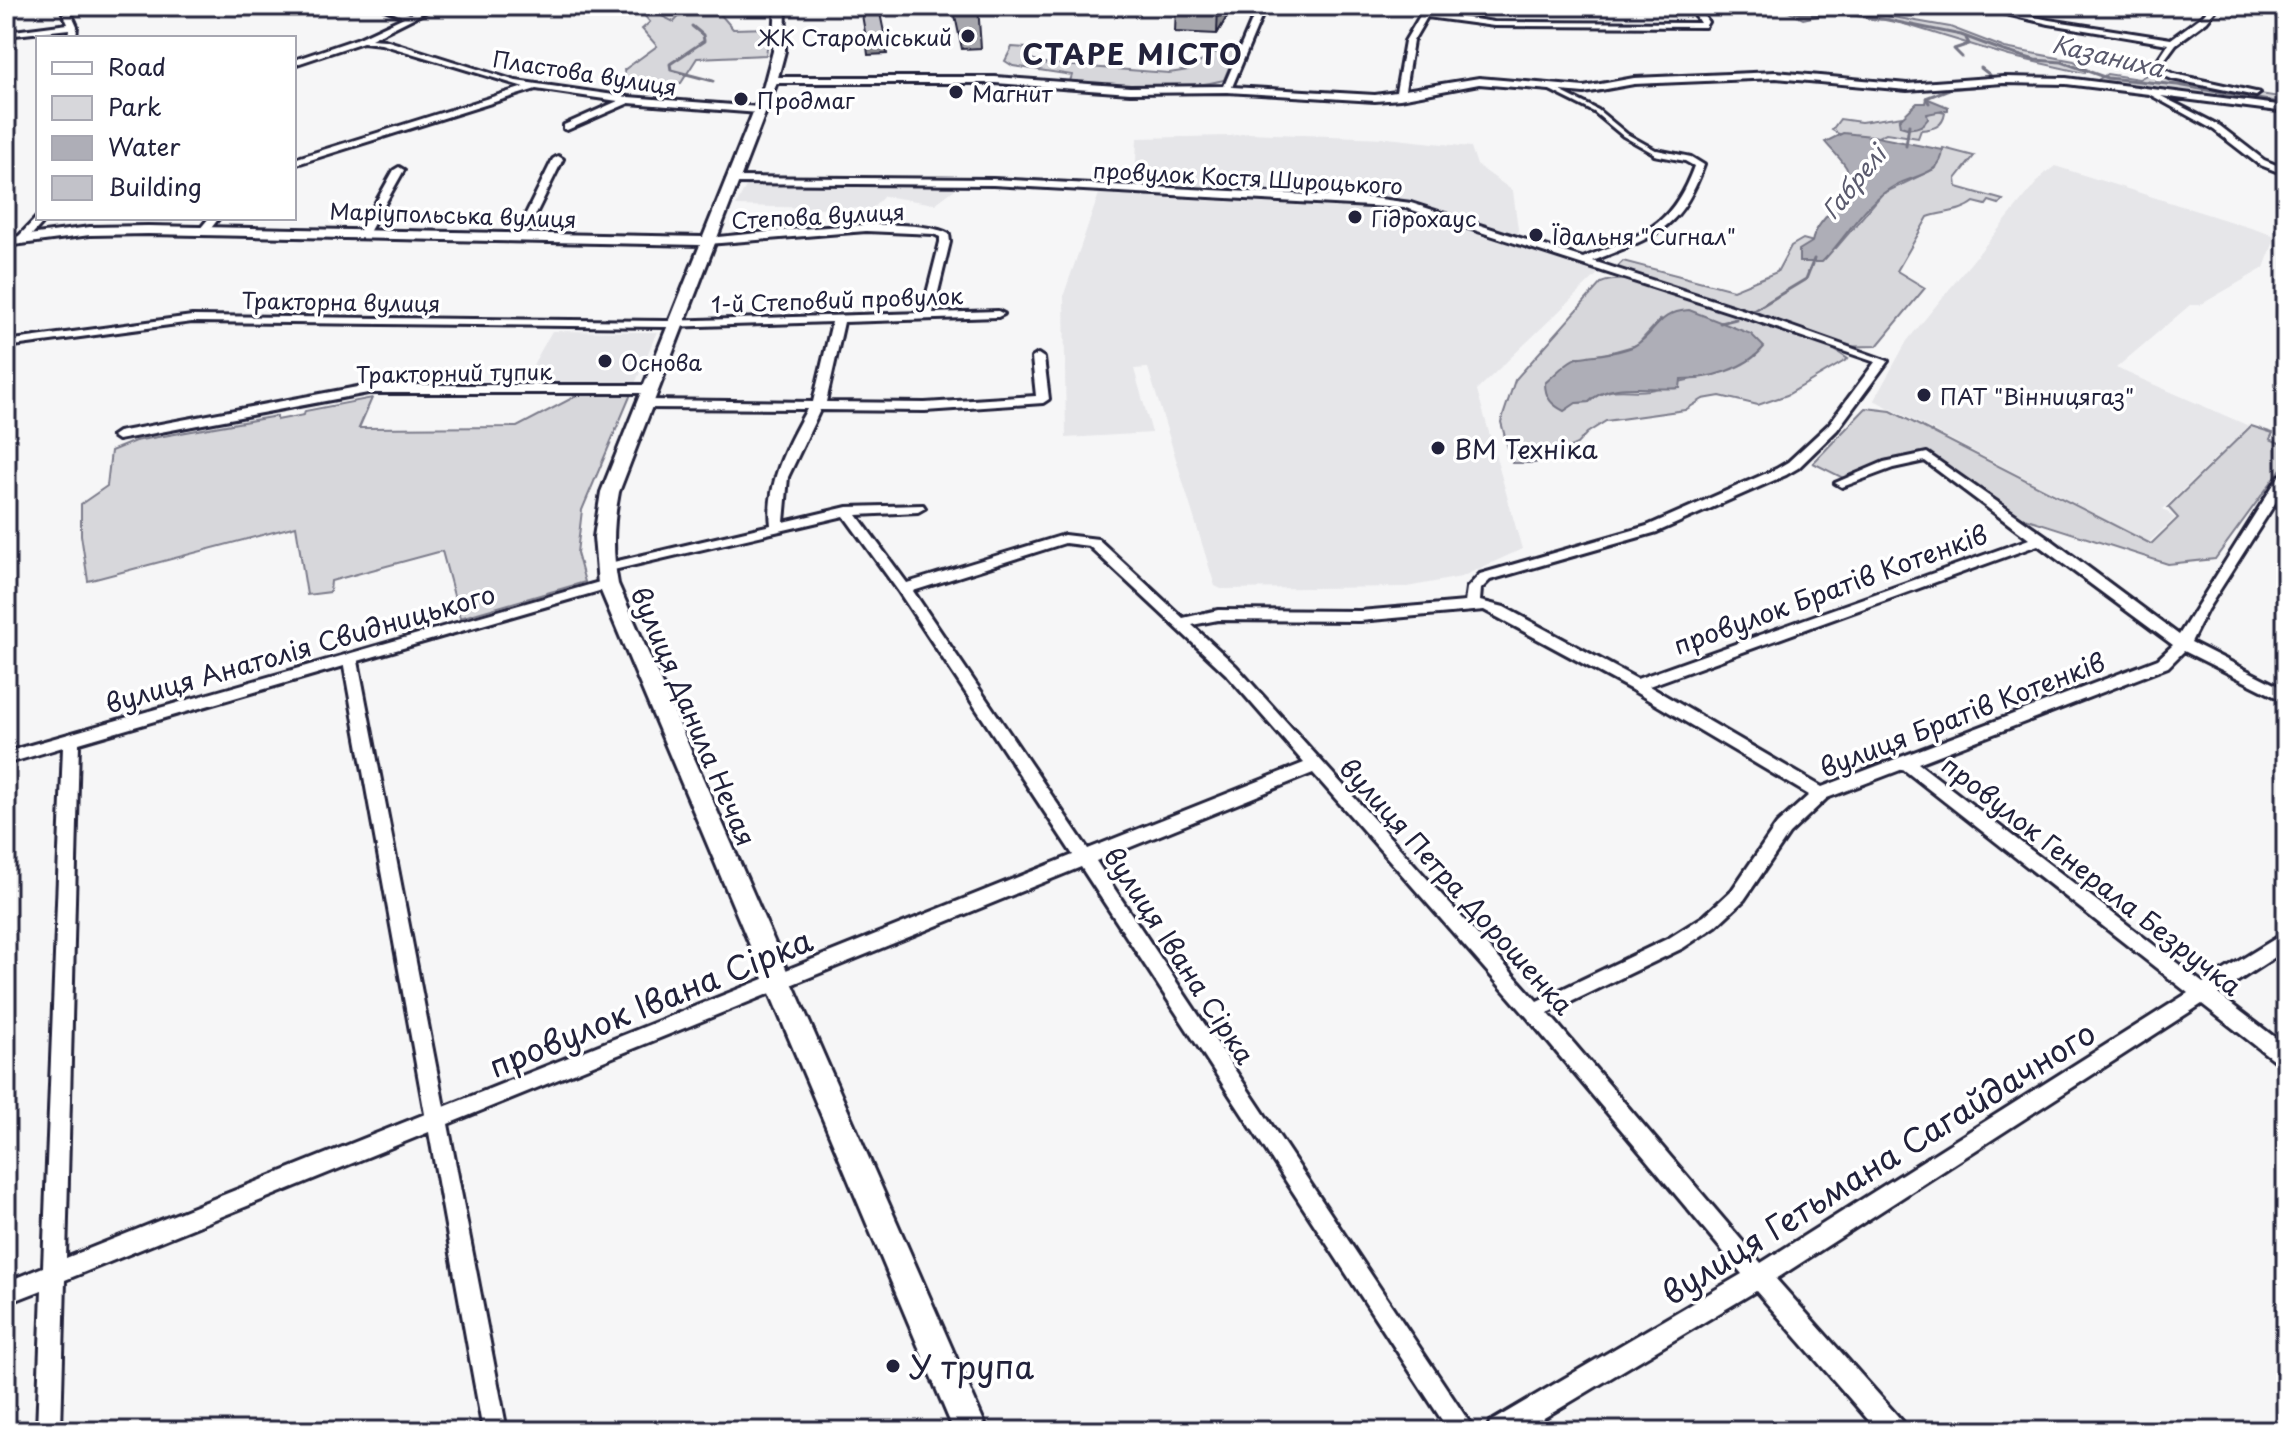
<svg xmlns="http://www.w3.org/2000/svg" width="2292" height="1437" font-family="'Playpen Sans',sans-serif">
<rect width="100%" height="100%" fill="#f6f6f7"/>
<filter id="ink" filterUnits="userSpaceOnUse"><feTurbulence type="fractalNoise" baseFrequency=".0125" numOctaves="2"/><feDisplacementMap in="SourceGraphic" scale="16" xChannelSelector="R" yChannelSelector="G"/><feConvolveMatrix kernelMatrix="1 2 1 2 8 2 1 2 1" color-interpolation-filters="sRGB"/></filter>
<g filter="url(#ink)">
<g fill="#e6e6e9">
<path d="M1248,133L1387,138L1471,147L1477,165L1513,191L1519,237L1606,266L1477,390L1522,549L1461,577L1407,587L1221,589L1215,586L1148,368L1134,369L1152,433L1066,438L1064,294L1100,191L1150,194L1151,185H1135L1137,138L1230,136Z"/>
<path d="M2055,166L2276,236L2264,268L2200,305H2190L2116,368L2249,426L2163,509L2175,518L2149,542L1874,400L1907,341L2042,176Z"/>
<path d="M753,183H909L959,186L935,204L884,196L872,209L736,206L746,186Z"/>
<path d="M552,331L657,332L634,386H521Z"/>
</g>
<g fill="#d7d7db" stroke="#7c7c8b" stroke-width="2" fill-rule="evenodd">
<path d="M676,6L716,9L733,29L770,28L766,55L697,58L681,83L626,85L624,70L657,46L642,29L650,22L643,14L655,10L654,12L674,22L684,11Z"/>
<path d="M1777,6C1792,6 1803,18 1817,6H1866L1878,11L1876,14L1950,27L2005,48L2074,61L2088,70L2084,73L2009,56L1888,19C1874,22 1863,16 1849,15C1834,13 1818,15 1803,19Z"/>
<path d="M1012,47L1026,48L1028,58L1048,64L1169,73L1188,70L1224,47L1237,48L1224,80C1173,93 1122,87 1070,81L1072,75L1013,66L1005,61Z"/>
<path d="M2155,70L2222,88L2286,98V109L2093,83L2107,74L2139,79Z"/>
<path d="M1937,111L1945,113C1943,127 1933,129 1921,130L1918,138L1886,133L1878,137L1839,134L1832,130L1840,119L1861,122L1902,116L1899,120L1908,129L1924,125L1927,114Z"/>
<path d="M1943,148L1974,156L1956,179L1957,187L2003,200L1999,204L1989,201L1986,205L1974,202C1962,212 1943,212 1928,217L1897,271L1925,288L1877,346L1830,347L1848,359L1787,395L1758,405L1720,396L1703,399L1685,410L1606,421L1587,433L1577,444L1535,463H1512L1501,422L1515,380L1601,283C1624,273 1653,288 1676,296L1681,289L1616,268L1623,261L1733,290L1777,272L1791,246L1803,239L1836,248L1882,194L1936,168ZM1660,320L1698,379C1680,379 1667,387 1649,390C1627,393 1607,384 1589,402L1576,403L1577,357H1594L1637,345Z"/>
<path d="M631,394L582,510L577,553L585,582L460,618L442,551L331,581L330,592L307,595L296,526L88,581L81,535V504L107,486L111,451L135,441L277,416V420L304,415L305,411L372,398L359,428L517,427L578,395Z"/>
<path d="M1866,408L1891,411L2151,544L2178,518L2168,507L2251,426L2273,433L2270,439L2286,446V462L2215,559L2168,564L2012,514L1929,454L1885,460L1845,479L1813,463Z"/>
</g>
<g fill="#aeaeb7" stroke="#767685" stroke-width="2">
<path d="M1926,98L1948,107V110L1927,114L1928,119C1921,129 1911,130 1900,126L1899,120L1917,103H1925Z"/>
<path d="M1843,133L1872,136L1943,150C1942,175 1914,175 1896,185C1864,202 1847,237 1822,262H1799V250L1812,242C1817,215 1855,199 1848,172C1847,164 1831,150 1825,142Z"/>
<path d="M1689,310L1751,334L1764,347C1746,369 1709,379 1681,379L1680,388C1652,391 1610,380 1589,402L1576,403L1564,411C1552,405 1545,398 1545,383C1554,376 1568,359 1580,357C1597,354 1617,354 1634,346C1657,334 1656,312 1689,310Z"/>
</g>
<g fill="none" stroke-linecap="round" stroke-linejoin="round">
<g stroke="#767685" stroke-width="3">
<path d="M1785,6L1800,14H1858L1961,35L2004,51L2035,60L2062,62L2107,78L2178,85L2286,104"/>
<path d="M692,26L703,35L704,41L670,64L671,70L713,81"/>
<path d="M1962,57L1954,49L1969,44L1966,38"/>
<path d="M1981,68L1990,75L1988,78"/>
<path d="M1929,103L1926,98L1949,89L1973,87"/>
<path d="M1906,146L1909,125"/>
<path d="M1753,311L1806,279L1814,259"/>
<path d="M1720,323L1736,319"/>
</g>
<g stroke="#22223b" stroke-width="6">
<path id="pedestrian" d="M1552,87L1598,110L1627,134L1661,153L1655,154L1623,136L1594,112L1550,90V88Z"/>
</g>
<g stroke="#22223b" stroke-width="6">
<g id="minor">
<path d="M60,6H68L77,26L76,38H68L69,29L6,36V32L68,24Z"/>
<path d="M185,6H201L172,13L168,11Z"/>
<path d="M377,6H388L410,14L427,6H437L371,39L385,40L516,81L628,97L759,107L763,110L759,113L629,103L567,130L564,129V125L618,101L536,89L294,165V159L524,87L381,44L363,42L294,65V60L359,38L404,17Z"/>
<path d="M1258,6H1266L1232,87L1375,95L1396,92L1405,41L1421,14L1417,6H1425L1428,12L1494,22L1700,23L1689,6H1697L1708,22L1705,27L1494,26L1427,17L1413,41L1405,90L1479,78L1584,87L1634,78L1776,72L1907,84L2003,77L2066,78L2286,106V112L2161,96L2220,126L2264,160L2286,169V175L2258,164L2214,130L2149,94L2066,84L2003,83L1907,90L1776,78L1634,84L1584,93L1479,84L1400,99L1375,101L1227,92L1130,93L995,83H772L768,80L772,77H995L1130,87L1224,86Z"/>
<path d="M1972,6H1987L2049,20L2171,39L2201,17L2211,6H2219L2207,21L2176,44L2159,67L2174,74L2260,93L2256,96L2172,79L2151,70L2168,44L2049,24Z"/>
<path d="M2270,6L2286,7V12L2271,8Z"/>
<path d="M1657,150L1691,157L1704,165C1680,232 1654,236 1593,261L1744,310L1888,361L1837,430L1798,468L1786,475L1657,532L1490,580L1481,589L1480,601L1504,607L1637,679L2029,539L1925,461L1893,468L1842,487L1835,483L1884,462L1927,453L2046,536L2179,635L2279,476L2286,472V486L2207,610L2191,642L2286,690V702L2184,651L2168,667L1918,763L2203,983L2286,932V950L2218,994L2286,1046V1067L2279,1064L2202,1004L1776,1279L1903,1422L1906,1431H1878L1756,1291L1522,1431H1487L1490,1422L1742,1274L1527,1017L1313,773L1096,861L1475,1431H1449L1081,867L448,1124L507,1431H483L429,1132L65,1280L61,1431H37L42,1290L6,1304V1282L43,1267L63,747L6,764V752L603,581H613L615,584L613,587L358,661L444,1107L1073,855L899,592L844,516L605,572L598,568L605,564L771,525C766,485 787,444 807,409L645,408L639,404L645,400L813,402L832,322L666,327L192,322L6,347V341L192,316L666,321L922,313L940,242V237L934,234L866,231L708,244L703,241L708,238C757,234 911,213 949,234L950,242L933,313L998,311L1004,314L998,317L844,322L826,402L925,403L1036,396L1032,358L1038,354L1044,358L1049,399L1043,403L925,411L820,410L788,477L784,522L847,507L923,505L925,508L918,512L857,515L907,583L1064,535L1098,539L1183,618L1218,610L1360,611L1465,602L1467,588L1480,574L1647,526L1776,469L1788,462L1829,424L1875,362L1736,314L1406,208L993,185L731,183L726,180L731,177L993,179L1372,198L1411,203L1583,258C1641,234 1670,231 1694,166L1685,161L1654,155V151ZM1065,543L1089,546L1226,674L1304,763L1088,849L913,591ZM2038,545L2173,645L2158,659L1822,787L1649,686ZM1484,610L1630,689L1809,795L1777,824L1732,890L1704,916L1669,938L1537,1001L1236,666L1192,625L1218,620L1360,621ZM344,666L425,1114L66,1258L79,743ZM1903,769L2188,993L1761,1263L1548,1013L1683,948L1716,926L1744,900L1789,834L1827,798Z"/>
<path d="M558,156L563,159L524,238L515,240L514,238L553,159Z"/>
<path d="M399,167L404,170L368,234L359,236L358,234L394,170Z"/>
<path d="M38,216L47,218L26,241H18V237Z"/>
<path d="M209,218H219L208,232H200L199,230Z"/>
<path d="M368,385H651L657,389L651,393H368L118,440L112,436L118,432Z"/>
</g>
</g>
<g stroke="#22223b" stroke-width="6">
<path id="secondary" d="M776,6H786L785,51L776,85L619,492C613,523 612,553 618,584L988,1431H954L598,584L594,537L601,492L700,245L148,234L90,235L6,246V238L90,227L148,226L703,237L764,85L773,51Z"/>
</g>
<use href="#pedestrian" fill="#fff" fill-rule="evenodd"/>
<use href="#minor" fill="#fff" fill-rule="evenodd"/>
<use href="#secondary" fill="#fff" fill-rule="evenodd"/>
</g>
<g fill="#a7a7ad" stroke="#22223b" stroke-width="2">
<path d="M953,6H978L981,48L962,49Z"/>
<path d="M1176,6H1233L1217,34L1175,32Z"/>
</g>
<g fill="#88888d" stroke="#22223b" stroke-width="2">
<path d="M1218,6H1233L1217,34Z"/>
<path d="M885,37L887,54L868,55L866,38Z"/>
</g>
<path fill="#c2c2c9" stroke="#22223b" stroke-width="2" d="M880,13L885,37L866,38L862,15Z"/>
</g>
<g fill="#22223b" stroke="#fff" stroke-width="3">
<circle cx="968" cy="36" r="8"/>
<circle cx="956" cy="92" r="8"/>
<circle cx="741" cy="99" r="8"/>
<circle cx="1355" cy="217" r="8"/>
<circle cx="1536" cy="235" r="8"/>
<circle cx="605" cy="361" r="8"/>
<circle cx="1924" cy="395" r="8"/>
<circle cx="1438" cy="448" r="8"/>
<circle cx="893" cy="1366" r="8"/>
</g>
<g text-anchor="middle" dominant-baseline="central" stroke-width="7" stroke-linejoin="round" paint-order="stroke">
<g font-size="22" fill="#22223b" stroke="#fff" text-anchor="start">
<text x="952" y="36" text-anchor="end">ЖК Староміський</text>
<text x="972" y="92">Магнит</text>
<text x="757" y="99">Продмаг</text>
<text x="1371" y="217">Гідрохаус</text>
<text x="1552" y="235">Їдальня "Сигнал"</text>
<text x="621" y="361">Основа</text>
<text x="1940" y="395">ПАТ "Вінницягаз"</text>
</g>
<g font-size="22" fill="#22223b" stroke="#fff">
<text transform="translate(585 72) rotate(9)">Пластова вулиця</text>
<text transform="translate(1248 177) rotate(3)">провулок Костя Широцького</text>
<text transform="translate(453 214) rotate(2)">Маріупольська вулиця</text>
<text transform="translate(818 215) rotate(-3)">Степова вулиця</text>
<text transform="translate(837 299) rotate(-2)">1-й Степовий провулок</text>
<text transform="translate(341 301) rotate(1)">Тракторна вулиця</text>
<text transform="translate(454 372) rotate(-1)">Тракторний тупик</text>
</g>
<g font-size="24" font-style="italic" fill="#5a5a6d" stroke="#fff">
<text transform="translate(2108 55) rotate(13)">Казаниха</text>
<text transform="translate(1853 182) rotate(-51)">Габрелі</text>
</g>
<g font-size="26" fill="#22223b" stroke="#fff" text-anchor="start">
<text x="1454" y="448">ВМ Техніка</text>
</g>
<g font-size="26" fill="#22223b" stroke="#fff">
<text transform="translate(1830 589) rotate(-20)">провулок Братів Котенків</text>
<text transform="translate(300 648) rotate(-16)">вулиця Анатолія Свидницького</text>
<text transform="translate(1962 714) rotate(-21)">вулиця Братів Котенків</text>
<text transform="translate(694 716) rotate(67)">вулиця Данила Нечая</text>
<text transform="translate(2092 875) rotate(38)">провулок Генерала Безручка</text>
<text transform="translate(1457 886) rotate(48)">вулиця Петра Дорошенка</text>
<text transform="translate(1180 955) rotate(57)">вулиця Івана Сірка</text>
</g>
<g font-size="28" font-weight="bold" letter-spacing="2" fill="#22223b" stroke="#fff">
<text x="1133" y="53">СТАРЕ МІСТО</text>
</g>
<g font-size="32" fill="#22223b" stroke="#fff">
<text transform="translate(650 1002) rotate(-22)">провулок Івана Сірка</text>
<text transform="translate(1878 1162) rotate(-32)">вулиця Гетьмана Сагайдачного</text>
</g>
<g font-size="32" fill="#22223b" stroke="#fff" text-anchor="start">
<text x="909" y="1366">У трупа</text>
</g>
</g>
<rect width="2292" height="1437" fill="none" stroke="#fff" stroke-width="32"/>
<rect x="16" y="16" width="2260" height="1405" fill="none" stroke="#22223b" stroke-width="3" filter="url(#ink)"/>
<rect x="36" y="36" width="260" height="184" fill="#ffffff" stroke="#a7a7b1" stroke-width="2"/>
<rect x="52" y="62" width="40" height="12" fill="#ffffff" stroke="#a7a7b1" stroke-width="2"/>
<text x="108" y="76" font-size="24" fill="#22223b">Road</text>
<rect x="52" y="96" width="40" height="24" fill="#d7d7db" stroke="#a7a7b1" stroke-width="2"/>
<text x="108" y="116" font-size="24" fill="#22223b">Park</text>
<rect x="52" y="136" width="40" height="24" fill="#aeaeb7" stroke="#a7a7b1" stroke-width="2"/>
<text x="108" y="156" font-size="24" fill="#22223b">Water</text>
<rect x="52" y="176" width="40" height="24" fill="#c2c2c9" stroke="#a7a7b1" stroke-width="2"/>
<text x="108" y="196" font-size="24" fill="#22223b">Building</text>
</svg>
